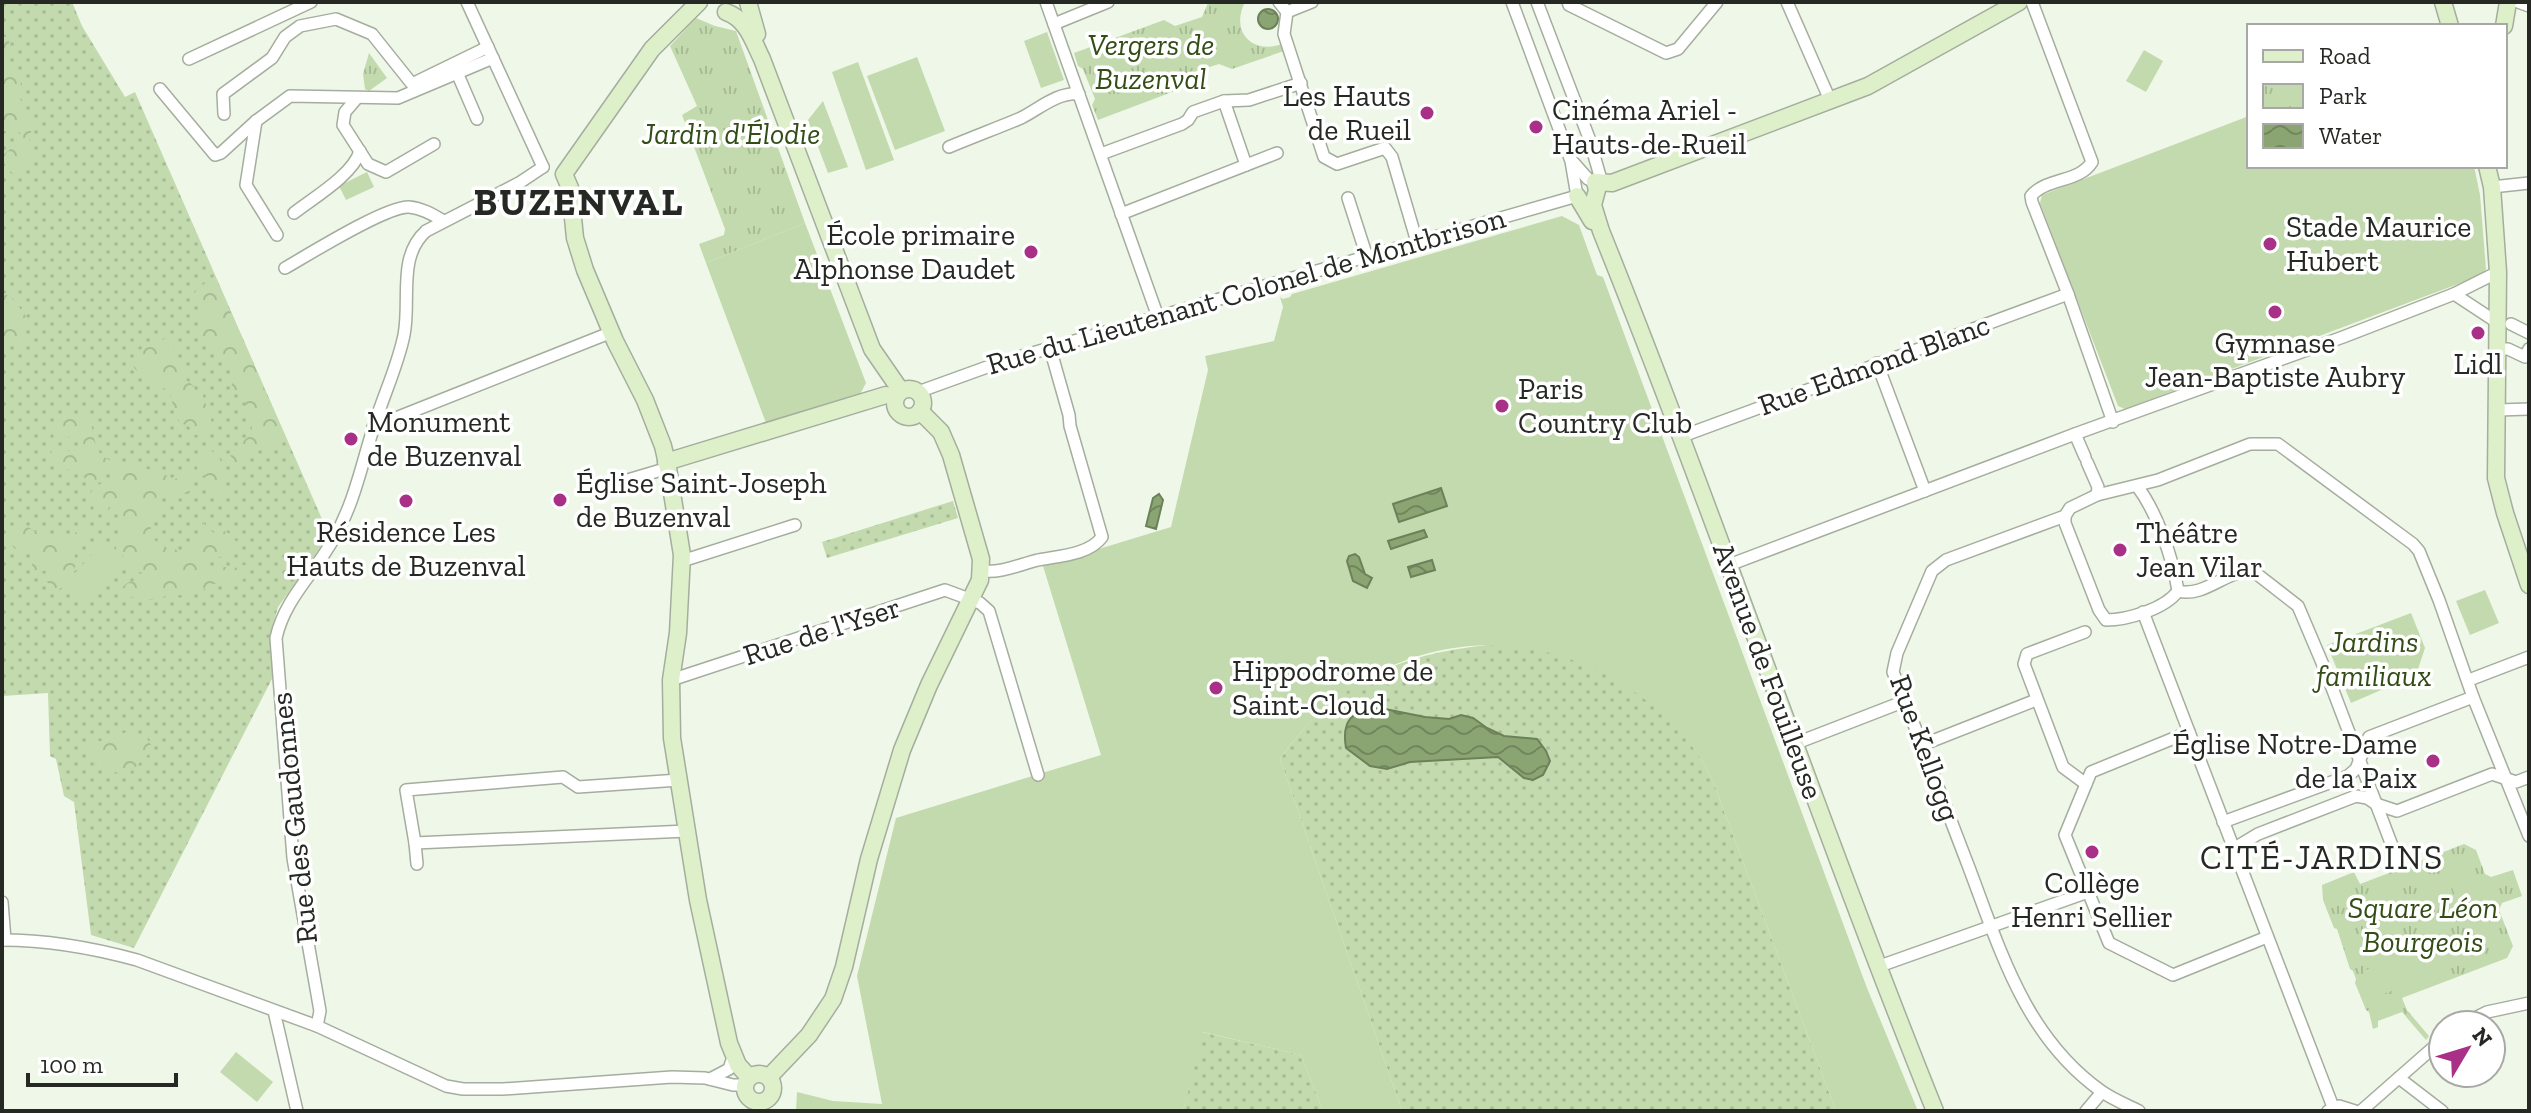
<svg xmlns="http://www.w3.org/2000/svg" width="2531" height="1113" font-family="'Zilla Slab',serif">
<defs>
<pattern id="grass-dots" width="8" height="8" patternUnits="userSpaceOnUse" patternTransform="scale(2)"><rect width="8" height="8" fill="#c2daad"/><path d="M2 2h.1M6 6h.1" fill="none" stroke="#a7bb95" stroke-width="1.8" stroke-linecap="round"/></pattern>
<pattern id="forest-crowns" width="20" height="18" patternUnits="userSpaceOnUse" patternTransform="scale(2)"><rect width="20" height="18" fill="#c2daad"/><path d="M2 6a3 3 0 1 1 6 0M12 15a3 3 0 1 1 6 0" fill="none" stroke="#a7bb95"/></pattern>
<pattern id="park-tufts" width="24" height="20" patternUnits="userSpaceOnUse" patternTransform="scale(2)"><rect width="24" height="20" fill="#c2daad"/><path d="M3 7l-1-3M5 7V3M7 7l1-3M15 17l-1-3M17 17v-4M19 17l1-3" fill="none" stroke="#a7bb95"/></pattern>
<pattern id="water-waves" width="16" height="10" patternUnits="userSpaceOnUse" patternTransform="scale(2)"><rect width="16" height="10" fill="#8aa572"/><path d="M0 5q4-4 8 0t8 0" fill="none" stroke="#71865d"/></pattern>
</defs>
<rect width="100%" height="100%" fill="#eff8e8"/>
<g fill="url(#grass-dots)">
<path d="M2,2H72L82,26L125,97L135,92L329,535L278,607L271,632L275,673L134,948L91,935L74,802L64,796L56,759L50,756L48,693L2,696Z"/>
<path d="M953,501L958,518L827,558L822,542Z"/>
<path d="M1499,644C1586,648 1679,702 1714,784L1836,1111H1402L1280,759C1337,678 1404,652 1499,644Z"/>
<path d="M1202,1032L1301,1055L1323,1111H1183Z"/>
</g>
<g fill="url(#forest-crowns)">
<path d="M2,35L9,40V49L4,56L18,68L14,74L21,79L20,97L25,115L36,119L29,137L32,159L20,174H13L4,163L3,155L18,143L22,135L19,132L13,134L2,130Z"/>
<path d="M215,276L281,427L276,442L248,456L243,464L235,463L230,455C235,443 253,440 252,425C252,415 245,409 244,400L232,390L231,370C221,365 219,358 218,347L211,345L201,334L202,307L195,305L192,298L197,289Z"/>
<path d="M2,292L14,300L30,322L21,328L23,342L17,346H7L2,342Z"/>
<path d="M169,337L176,353V363L182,370L185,379L202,393L214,429L202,437L194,434L188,425L180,424C177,410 171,407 170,390L157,387L154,382C142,379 137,373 131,362C139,345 153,344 169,337Z"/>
<path d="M80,417L89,419C94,430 94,444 98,450C105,464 125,463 138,466C148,469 158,473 168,476L170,482L167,490L154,499L164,510L151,525L150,534C161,552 191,558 200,536C202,532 202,527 203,523L216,535L226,531L237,542V548L233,556L217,557L210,560L208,566L240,568L248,563L250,569C239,590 233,583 213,584L211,588L197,590L186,596L171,594L155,600L125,596L122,587L129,582L148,577L144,572L130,573L124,568L121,560L124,553L116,551V547L110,542V537L116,538L121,527L114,503H111L108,509L109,520L94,509L89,495C95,486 102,481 112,482L114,478L112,474L98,470L96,482L92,483L73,470L57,468C52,460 49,455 53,447L74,452L79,449L77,434H73L65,440L54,437L49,426L58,419Z"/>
<path d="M211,450L220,459L225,479L223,481L228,491L213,497L207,493L206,486L211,482L209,477L204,475L196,481H189V494H182L175,504L169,501L167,496L172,481L187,472L197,471L198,459Z"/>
<path d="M14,525H24L35,531L41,529L46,534L69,540L80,528L85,526L88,541L81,544L74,555C79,570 69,587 54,591L47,582L51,574L50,570L34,572L32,565L35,556L14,548L7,538L8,531Z"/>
<path d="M126,732L133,736L135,739L145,735L152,747L151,752L127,775L98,768L87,750L89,743L112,739Z"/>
</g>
<g fill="url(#park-tufts)">
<path d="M1211,2H1245C1230,31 1252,55 1282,44L1284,51L1232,69L1219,64L1194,72L1188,86L1098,120L1092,105L1095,99L1083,69L1078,66L1074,53L1164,20L1175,26L1202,17L1208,3Z"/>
<path d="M696,18L715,26L736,31L805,223L706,263L699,244L724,235L725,229L682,115L697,106L670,46Z"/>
<path d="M369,53L387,78L369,91L365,89L363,74Z"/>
<path d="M2464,844L2476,850L2485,874L2491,877L2513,870L2522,896L2502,903L2499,910L2513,946L2507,958L2402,998L2407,1010L2429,1036L2426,1040L2402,1012L2378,1021V1027L2373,1029L2369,1012L2366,1010L2355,983L2356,979L2353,971L2350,969L2337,929L2334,928L2323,900L2322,885L2354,872L2360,884L2389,873L2392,867L2403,863L2410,865Z"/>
</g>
<g fill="#c2daad">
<path d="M1047,32L1064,80L1041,88L1024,41Z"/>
<path d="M2144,50L2163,61L2146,92L2126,81Z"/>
<path d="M917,57L945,131L895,150L867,76Z"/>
<path d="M858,62L894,160L866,170L832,72Z"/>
<path d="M823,101L848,167L828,173L808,120Z"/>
<path d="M2249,116V166H2474L2480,195L2486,269L2482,275L2125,409L2118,406L2040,203L2042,195Z"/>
<path d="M367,172L374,187L346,200L339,186Z"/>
<path d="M1562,216L1579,225L1597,275L1603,277L1867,988L1918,1111H1836L1714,784C1697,744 1666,712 1630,689C1510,609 1362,642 1280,759L1402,1111H1323L1301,1055L1203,1032L1183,1111H796L797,1092L833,1101L882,1104L857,976L896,818L1101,755L1043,566L1171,527L1208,370L1205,356L1274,341L1283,307L1280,297L1283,299L1290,297L1292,294Z"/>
<path d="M805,223L866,383L859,396L766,423L706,263Z"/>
<path d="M100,545L122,565L87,603L65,584Z"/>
<path d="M2485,590L2499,623L2470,635L2456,601Z"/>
<path d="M2411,613L2425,648L2416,675L2351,703L2327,645Z"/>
<path d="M2463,860L2475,891L2456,898L2444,867Z"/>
<path d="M2418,950L2429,977L2373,998L2363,971Z"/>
<path d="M236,1052L273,1082L257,1102L220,1072Z"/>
</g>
<g fill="url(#water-waves)" stroke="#6c805a" stroke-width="2">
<circle cx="1268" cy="19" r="10"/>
<path d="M1441,488L1447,506L1399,522L1393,504Z"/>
<path d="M1159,494L1163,500L1156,529L1146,526L1153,498Z"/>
<path d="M1424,530L1427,537L1391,549L1388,541Z"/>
<path d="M1355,554L1359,557L1365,574L1372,578L1367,588L1353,581L1347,561L1349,556Z"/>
<path d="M1432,560L1435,570L1411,577L1408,567Z"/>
<path d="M1380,708L1425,717L1449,719L1461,715L1473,718L1487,728L1504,736L1537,739L1546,751L1550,761L1543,775L1533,780L1524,778L1498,757L1410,762L1387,769L1370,766L1346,748C1341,719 1353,710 1380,708Z"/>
</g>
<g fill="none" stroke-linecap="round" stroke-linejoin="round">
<g stroke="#a5ad9e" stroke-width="14">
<g id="street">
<path d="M467,2L543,167"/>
<path d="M1046,2L1158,317"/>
<path d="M1279,2L1287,12"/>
<path d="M1537,2L1589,138L1600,176L1595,182L1588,179L1572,161"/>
<path d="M1568,2L1569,5L1666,53L1678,49L1717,2"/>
<path d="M1787,2L1830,100"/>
<path d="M2032,2L2092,162C2079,183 2047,177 2031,196L2032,202L2068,294L2113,422"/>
<path d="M2518,2L2529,6"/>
<path d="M1287,12L1284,34L1324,157L1337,164L1385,148L1392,157L1417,242"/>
<path d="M1287,12L1312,2"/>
<path d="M1054,24L1108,2"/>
<path d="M189,59L311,2"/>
<path d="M455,68L477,119"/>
<path d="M160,89L215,155L221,153L256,121"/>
<path d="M357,98L345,112L343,125L368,164L386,172L434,144"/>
<path d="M1224,101L1246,165"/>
<path d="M224,114L223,94L272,58L285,37L300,26L336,19L372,34L412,84L488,47"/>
<path d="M949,147C973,137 997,128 1021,118C1039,109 1057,92 1079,94"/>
<path d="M1101,154L1182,124L1188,120L1193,112L1224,101L1249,100L1301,83"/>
<path d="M2492,187L2529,183"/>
<path d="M1348,198L1367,257"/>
<path d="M294,213C313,198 353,175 360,151"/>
<path d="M1121,214L1277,153"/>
<path d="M277,235L246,185L256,121L290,96L398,98L493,58"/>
<path d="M285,268C308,255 386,206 409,207C422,208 433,215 444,221"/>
<path d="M2454,294L2492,319H2498"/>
<path d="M2511,324L2529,333"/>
<path d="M2498,349H2508L2525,357L2529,349"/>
<path d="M1877,363L1925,491"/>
<path d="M918,392L1001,362L1577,196L1571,161L1512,2"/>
<path d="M2498,410L2529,409"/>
<path d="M373,427L612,332"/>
<path d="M2075,434L2085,457"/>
<path d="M1680,437L2068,294"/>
<path d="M2087,462L2098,487L2097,495"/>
<path d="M2137,486C2157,512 2173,559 2178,591"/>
<path d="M604,487L668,468"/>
<path d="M2065,516V523L2099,610L2106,620C2127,620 2165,609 2178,591"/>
<path d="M682,561L795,525"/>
<path d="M1729,565L2075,434L2343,337L2454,294L2498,272"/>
<path d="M982,571C1002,573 1018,565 1038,560C1058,556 1089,555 1102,537L1070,426L1069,415L1050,348"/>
<path d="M2178,591C2205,598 2227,569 2253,571L2298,606L2326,672L2399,864"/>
<path d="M2143,612L2333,1107"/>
<path d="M2085,632L2027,654L2024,664L2063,767L2086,784"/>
<path d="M671,680L945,590L980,603L989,611L1038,775"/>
<path d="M2469,680L2529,657"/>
<path d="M2189,732L2091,772L2065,835L2109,943L2173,975L2267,937"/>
<path d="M1794,744L1905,701"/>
<path d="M1922,745L2036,700"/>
<path d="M679,780L578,787L563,777L406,790L415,843L687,831"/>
<path d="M2223,822L2348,776L2356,769L2369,737L2473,697"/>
<path d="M415,843L417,864"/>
<path d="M2233,849L2258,834L2356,796L2367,798L2376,804L2397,811L2492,774L2516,782L2529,777"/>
<path d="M2,902L5,940"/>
<path d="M2,940C47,940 93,948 137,960L317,1026L446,1086L463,1089H503L672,1077L705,1078L733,1085H744"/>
<path d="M1877,967L2088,892"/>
<path d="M274,1011L297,1111"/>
<path d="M2461,1025L2487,1012L2529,1003"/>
<path d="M317,1026L320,1011L293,858L276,638C285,598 315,573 334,538C355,502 362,462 375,423C384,394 398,365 404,335C411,300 397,257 426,231L519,183L543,167"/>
<path d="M2399,1078L2442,1111"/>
<path d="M710,1079L729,1069L733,1057"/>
<path d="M2086,1111L2102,1092"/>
<path d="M2139,1111C2127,1105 2112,1099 2101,1091C2024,1036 2000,949 1968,865C1943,800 1919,736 1893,672L1897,653L1932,571L1946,560L2065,516L2070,508L2097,495L2158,480L2250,444H2278L2413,544L2419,551L2439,600L2473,697L2529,836"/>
<path d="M2328,1111L2339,1106L2355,1111"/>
<path d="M2361,1111L2443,1039"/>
</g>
</g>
<g stroke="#a5ad9e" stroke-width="19">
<g id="secondary">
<path d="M699,2L652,49L564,174L570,188L575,238L585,270L615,341L645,400L663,446L668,468L682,555L678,633L671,680L672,738L698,900L729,1043L738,1065L749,1077"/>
<path d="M748,2L757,34"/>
<path d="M2443,2L2450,26"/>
<path d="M726,12C747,19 753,41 762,59L872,349L901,391"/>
<path d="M2504,26L2508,2"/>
<path d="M2487,166L2492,187L2498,272L2496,478L2505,513L2529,585"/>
<path d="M1595,182L1597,190L1593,205L1601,231C1718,522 1818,820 1935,1111"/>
<path d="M1595,182L1612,183L1868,86L2019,2"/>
<path d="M1577,196L1592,221"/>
<circle cx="909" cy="403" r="14"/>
<path d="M666,462L886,395L896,397"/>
<circle cx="759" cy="1088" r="14"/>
<path d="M769,1077L809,1035L833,999L844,967L869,859L902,750L929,685L980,580L981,559L951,455L941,432L920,411"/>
</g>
</g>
<use href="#street" stroke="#fff" stroke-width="11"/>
<use href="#secondary" stroke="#def0c9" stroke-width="16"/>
</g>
<g fill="#a83087" stroke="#fff" stroke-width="3">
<circle cx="1427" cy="113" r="8"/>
<circle cx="1536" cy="127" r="8"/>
<circle cx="2270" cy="244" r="8"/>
<circle cx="1031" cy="252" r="8"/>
<circle cx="2275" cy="312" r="8"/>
<circle cx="2478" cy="333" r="8"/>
<circle cx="1502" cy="406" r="8"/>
<circle cx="351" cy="439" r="8"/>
<circle cx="560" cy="500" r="8"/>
<circle cx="406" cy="501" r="8"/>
<circle cx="2120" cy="550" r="8"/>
<circle cx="1216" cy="688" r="8"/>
<circle cx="2433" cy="761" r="8"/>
<circle cx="2092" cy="852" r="8"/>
</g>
<g text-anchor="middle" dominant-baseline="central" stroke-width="7" stroke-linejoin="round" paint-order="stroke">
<g font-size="30" font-style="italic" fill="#334d16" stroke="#fff">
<text x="1151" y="45">Vergers de<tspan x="1151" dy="34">Buzenval</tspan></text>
<text x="731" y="134">Jardin d'Élodie</text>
<text x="2374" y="642">Jardins<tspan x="2374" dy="34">familiaux</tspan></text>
<text x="2423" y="908">Square Léon<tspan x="2423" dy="34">Bourgeois</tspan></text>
</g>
<g font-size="30" fill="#262923" stroke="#fff" text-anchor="start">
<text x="1411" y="96" text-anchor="end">Les Hauts<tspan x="1411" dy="34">de Rueil</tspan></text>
<text x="1552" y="110">Cinéma Ariel -<tspan x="1552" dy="34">Hauts-de-Rueil</tspan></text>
<text x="2286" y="227">Stade Maurice<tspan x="2286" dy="34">Hubert</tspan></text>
<text x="1015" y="235" text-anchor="end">École primaire<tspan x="1015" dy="34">Alphonse Daudet</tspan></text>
<text x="2275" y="343" text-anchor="middle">Gymnase<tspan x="2275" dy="34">Jean-Baptiste Aubry</tspan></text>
<text x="2478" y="364" text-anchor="middle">Lidl</text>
<text x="1518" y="389">Paris<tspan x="1518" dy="34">Country Club</tspan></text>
<text x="367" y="422">Monument<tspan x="367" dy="34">de Buzenval</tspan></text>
<text x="576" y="483">Église Saint-Joseph<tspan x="576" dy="34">de Buzenval</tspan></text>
<text x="406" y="532" text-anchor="middle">Résidence Les<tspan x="406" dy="34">Hauts de Buzenval</tspan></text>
<text x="2136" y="533">Théâtre<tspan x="2136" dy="34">Jean Vilar</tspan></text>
<text x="1232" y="671">Hippodrome de<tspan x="1232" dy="34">Saint-Cloud</tspan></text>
<text x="2417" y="744" text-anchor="end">Église Notre-Dame<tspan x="2417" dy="34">de la Paix</tspan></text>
<text x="2092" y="883" text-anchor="middle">Collège<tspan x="2092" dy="34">Henri Sellier</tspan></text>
</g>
<g font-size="30" fill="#262923" stroke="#fff">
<text transform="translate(1246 291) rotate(-16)">Rue du Lieutenant Colonel de Montbrison</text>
<text transform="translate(1874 365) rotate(-20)">Rue Edmond Blanc</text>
<text transform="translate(822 631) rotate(-18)">Rue de l'Yser</text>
<text transform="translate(1768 671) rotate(70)">Avenue de Fouilleuse</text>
<text transform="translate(1925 748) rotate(70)">Rue Kellogg</text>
<text transform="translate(294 818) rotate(-96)">Rue des Gaudonnes</text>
</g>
<g font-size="34" letter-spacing="2" fill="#262923" stroke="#fff">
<text x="2322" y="857">CITÉ-JARDINS</text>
</g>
<g font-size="38" font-weight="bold" letter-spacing="2" fill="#262923" stroke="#fff">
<text x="579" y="202">BUZENVAL</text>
</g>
</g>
<rect width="2531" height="1113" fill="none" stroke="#262923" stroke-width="8"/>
<rect x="2247" y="24" width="260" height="144" fill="#ffffff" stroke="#a8a9a7" stroke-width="2"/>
<rect x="2263" y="50" width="40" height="12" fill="#def0c9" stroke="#a8a9a7" stroke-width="2"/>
<text x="2319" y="64" font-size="24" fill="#262923">Road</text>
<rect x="2263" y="84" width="40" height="24" fill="url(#park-tufts)" stroke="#a8a9a7" stroke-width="2"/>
<text x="2319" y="104" font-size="24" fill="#262923">Park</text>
<rect x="2263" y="124" width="40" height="24" fill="url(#water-waves)" stroke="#a8a9a7" stroke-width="2"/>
<text x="2319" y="144" font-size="24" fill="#262923">Water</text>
<g transform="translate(2467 1049) rotate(52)"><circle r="38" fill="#ffffff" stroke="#a8a9a7" stroke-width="2"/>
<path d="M0-6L14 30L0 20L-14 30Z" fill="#a83087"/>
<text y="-12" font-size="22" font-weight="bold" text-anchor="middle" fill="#262923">N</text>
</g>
<path d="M28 1073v12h148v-12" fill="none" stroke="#262923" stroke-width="4"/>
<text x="40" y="1073" font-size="24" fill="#262923" stroke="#ffffff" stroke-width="6" paint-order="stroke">100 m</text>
</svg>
